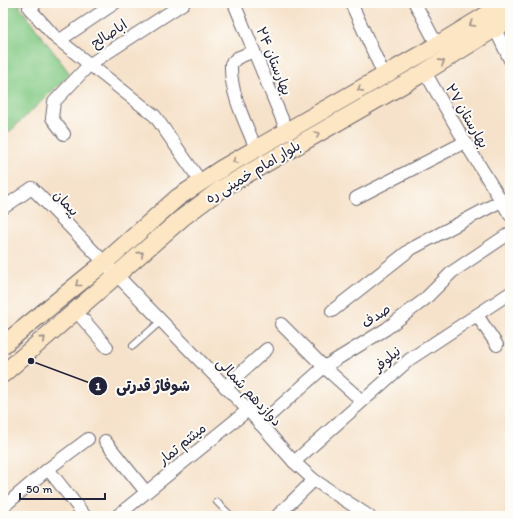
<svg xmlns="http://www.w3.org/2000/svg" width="513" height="519" font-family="Itim,'Playpen Sans Arabic',sans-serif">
<rect width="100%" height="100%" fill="#fdfcf7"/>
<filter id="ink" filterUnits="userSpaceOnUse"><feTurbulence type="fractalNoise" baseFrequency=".025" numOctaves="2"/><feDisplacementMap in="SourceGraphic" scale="8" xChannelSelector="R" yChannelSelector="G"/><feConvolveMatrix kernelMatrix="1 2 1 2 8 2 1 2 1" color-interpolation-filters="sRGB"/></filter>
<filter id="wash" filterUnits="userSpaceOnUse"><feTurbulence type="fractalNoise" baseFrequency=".012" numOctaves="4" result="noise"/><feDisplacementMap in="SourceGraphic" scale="16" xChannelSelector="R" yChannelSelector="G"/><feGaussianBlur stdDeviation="0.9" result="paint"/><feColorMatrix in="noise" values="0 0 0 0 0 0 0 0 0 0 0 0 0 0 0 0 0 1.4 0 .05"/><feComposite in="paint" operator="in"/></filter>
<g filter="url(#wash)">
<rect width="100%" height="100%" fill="#f6e2ca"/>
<path fill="#83ca85" stroke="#527660" d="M3,3H24L19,6L70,74L3,138Z"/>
</g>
<g filter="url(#ink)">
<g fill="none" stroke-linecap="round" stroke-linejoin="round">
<g stroke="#6c656d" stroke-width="8">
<g id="service">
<path d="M133,346L161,321"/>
<path d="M217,502L231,516"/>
</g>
</g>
<g stroke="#6c656d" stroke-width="14">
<g id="minor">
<path d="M36,3L29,8L55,37L155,116L201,182"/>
<path d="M234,3L287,131"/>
<path d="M351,3L384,75"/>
<path d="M415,3L437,45"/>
<path d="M495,29L510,60"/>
<path d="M60,40L115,3"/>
<path d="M254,51L237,58L231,64C230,94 245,121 256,149"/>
<path d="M425,72L465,142L510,215"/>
<path d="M64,134L52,118L54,102L90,64L184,3"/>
<path d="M356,198L465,142"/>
<path d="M3,208L32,188L248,410L294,462L314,480L369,516"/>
<path d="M76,311L107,347"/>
<path d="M332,311L411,249L501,201"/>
<path d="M477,315L497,345"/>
<path d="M281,324L324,367L362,401"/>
<path d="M225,387L267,349"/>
<path d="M260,424L324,367L386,329L424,300L452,272L510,233"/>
<path d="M105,441L146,492"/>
<path d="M294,462L410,359L510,293"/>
<path d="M48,469L85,516"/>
<path d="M3,507L48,469L88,439"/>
<path d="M117,516L248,410"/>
<path d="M277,516L314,480"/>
</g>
</g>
<g stroke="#6c656d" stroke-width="19">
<g id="secondary">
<path d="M3,345L104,263L177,198L221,169L437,45L506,3"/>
<path d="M3,374L182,218L221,189L425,72L510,19"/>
</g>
</g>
<use href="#service" stroke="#fff" stroke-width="6"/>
<use href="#minor" stroke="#fff" stroke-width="12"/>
<use href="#secondary" stroke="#fce6c4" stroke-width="17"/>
</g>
<defs><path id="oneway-chevron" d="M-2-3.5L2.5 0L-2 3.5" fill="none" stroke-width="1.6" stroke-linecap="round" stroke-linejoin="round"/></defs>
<g stroke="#9a8e86">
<use href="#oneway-chevron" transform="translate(472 24) rotate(149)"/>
<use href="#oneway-chevron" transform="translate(442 62) rotate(-32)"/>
<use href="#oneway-chevron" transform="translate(360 89) rotate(150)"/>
<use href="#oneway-chevron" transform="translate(317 134) rotate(-30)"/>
<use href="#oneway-chevron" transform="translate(235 161) rotate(150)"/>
<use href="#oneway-chevron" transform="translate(141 254) rotate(-41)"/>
<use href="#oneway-chevron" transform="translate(78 284) rotate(141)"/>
<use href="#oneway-chevron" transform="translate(43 339) rotate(-41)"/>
</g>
</g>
<g text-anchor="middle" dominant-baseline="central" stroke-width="4" stroke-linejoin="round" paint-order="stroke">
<g font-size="14" fill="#22223b" stroke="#fdfcf7">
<text transform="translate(109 34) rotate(-33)">اباصالح</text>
<text transform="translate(274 61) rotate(68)">بهارستان ۲۴</text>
<text transform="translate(467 116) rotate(60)">بهارستان ۲۷</text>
<text transform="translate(253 172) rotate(-31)">بلوار امام خمینی ره</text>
<text transform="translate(66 203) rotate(46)">پیمان</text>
<text transform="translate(376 316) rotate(-34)">صدف</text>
<text transform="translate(387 359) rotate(-40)">نیلوفر</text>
<text transform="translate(249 392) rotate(47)">دوازدهم شمالی</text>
<text transform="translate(182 444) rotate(-39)">میثتم تمار</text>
</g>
</g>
<path fill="none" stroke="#22223b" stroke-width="1.5" d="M31 361L98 386"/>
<g fill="#22223b" stroke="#fdfcf7" stroke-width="1.5">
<circle cx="31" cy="361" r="4"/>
<circle cx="98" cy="386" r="10"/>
</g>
<g font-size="12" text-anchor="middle" font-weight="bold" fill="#fff">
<text x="98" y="390">1</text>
</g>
<g font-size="15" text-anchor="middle" font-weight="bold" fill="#22223b" stroke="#fdfcf7" stroke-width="4" stroke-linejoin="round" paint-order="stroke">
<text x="153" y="391">شوفاژ قدرتی</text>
</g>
<rect width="513" height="519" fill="none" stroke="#fdfcf7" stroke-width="16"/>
<path d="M20 493v6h85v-6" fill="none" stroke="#22223b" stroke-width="2"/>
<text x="26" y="493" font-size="12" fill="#22223b" stroke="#fdfcf7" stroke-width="3" paint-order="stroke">50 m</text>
</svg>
